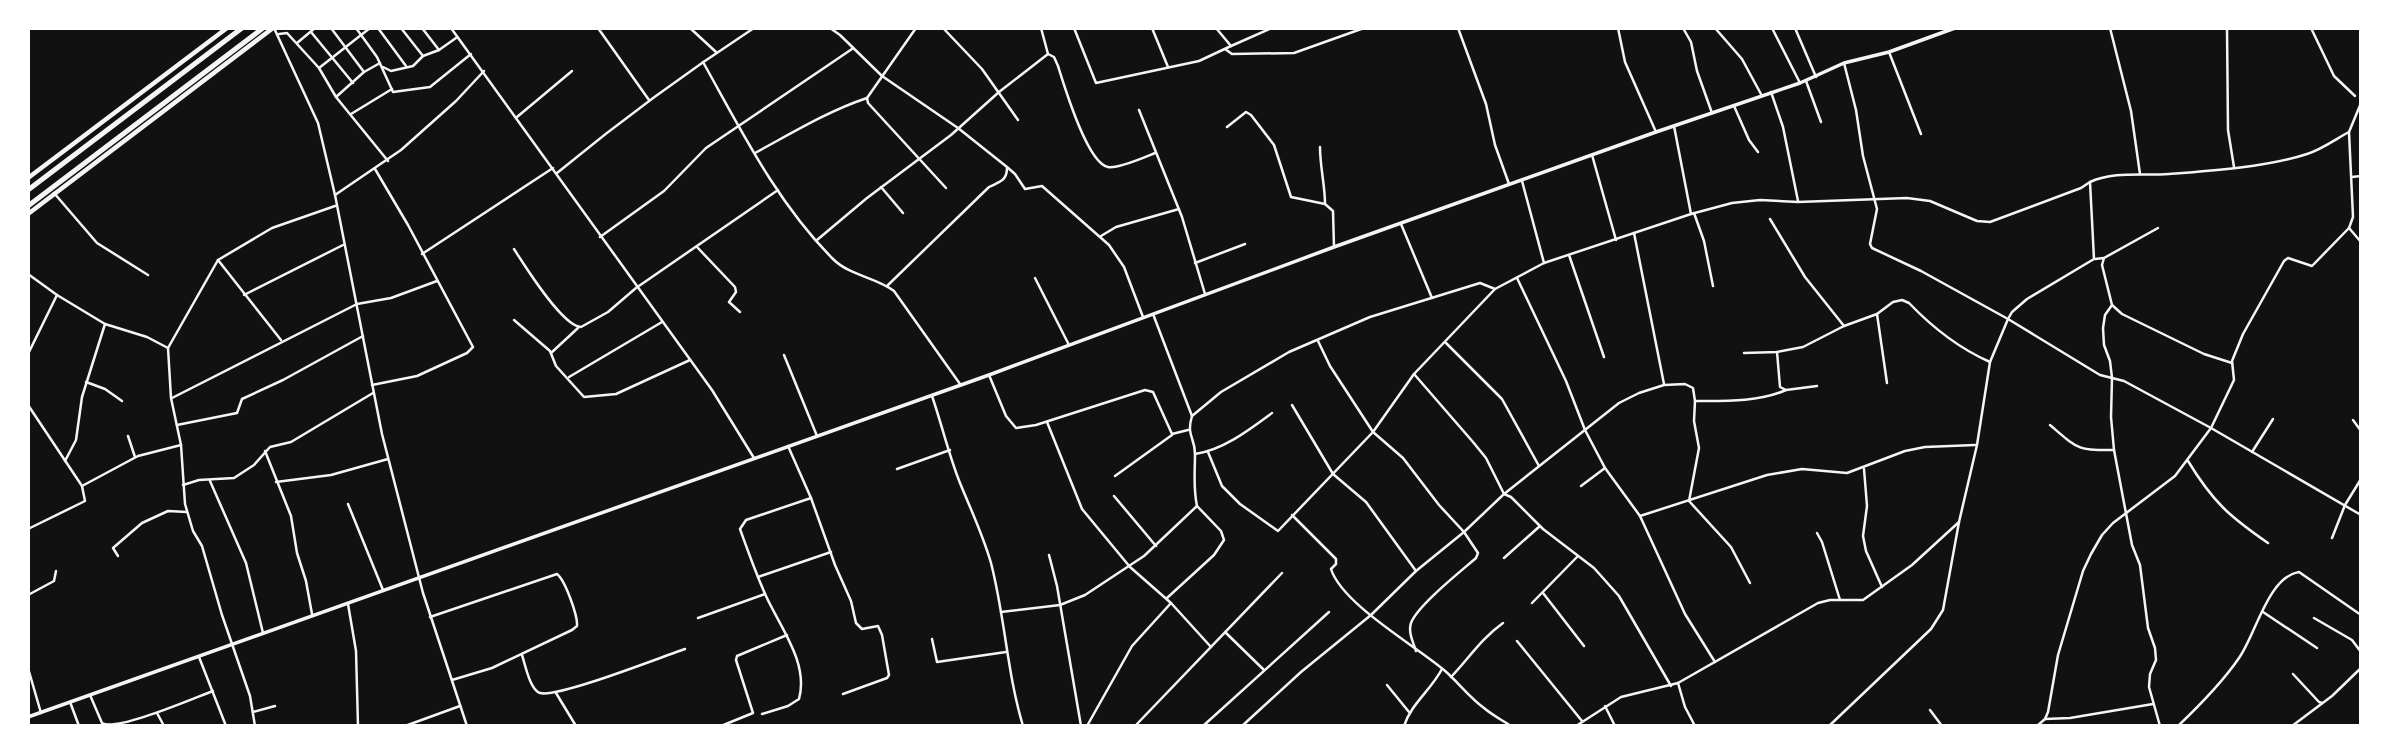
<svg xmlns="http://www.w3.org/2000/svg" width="2389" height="754" font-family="'Space Grotesk',sans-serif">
<rect width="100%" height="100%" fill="#111"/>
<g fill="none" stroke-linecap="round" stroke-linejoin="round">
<g stroke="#f5f5f5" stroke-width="2.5">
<path d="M274,28L318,123L335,195L382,434L423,593L467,726"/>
<path d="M331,28L364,72"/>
<path d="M356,28L377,57L393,92L430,87L471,54"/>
<path d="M378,28L406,66"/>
<path d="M401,28L423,56"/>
<path d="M422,28L439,50L456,38"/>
<path d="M451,28L712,390L754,458"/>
<path d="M598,28L649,100"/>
<path d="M690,28L716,52"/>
<path d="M830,28L840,35L882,76L958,128L1007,167L1015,174L1025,189L1042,186L1109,245L1124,267L1143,317"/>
<path d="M916,28L867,98L868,103L946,188"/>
<path d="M943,28L982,69L1018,120"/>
<path d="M1041,28L1048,54L1054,57L1058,66C1064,85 1087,163 1108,167C1118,169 1145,157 1155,153"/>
<path d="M1074,28L1096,83L1199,61L1231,46L1216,28"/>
<path d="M1152,28L1168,67"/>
<path d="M1458,28L1486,104L1495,145L1509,184"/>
<path d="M1618,28L1625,62L1656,132"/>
<path d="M1683,28L1691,42L1697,71L1712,113"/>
<path d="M1715,28L1742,59L1762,96"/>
<path d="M1772,28L1800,83"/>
<path d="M1795,28L1816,77"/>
<path d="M2110,28L2131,111L2140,174"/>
<path d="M2227,28L2228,130L2234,167"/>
<path d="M2311,28L2334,76L2355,96"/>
<path d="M311,32L353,83"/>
<path d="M279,34L287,33L319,68L336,97L388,161"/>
<path d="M297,43L315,28"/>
<path d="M1231,46L1272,28"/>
<path d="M1225,49L1232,54L1294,53L1364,28"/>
<path d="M1889,52L1921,134"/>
<path d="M703,62C741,130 777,203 833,259C850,276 876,277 894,291L960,384"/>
<path d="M1844,63L1856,110L1863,156L1877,209L1870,244L1872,248L1921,271L2008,319L2100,375L2124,381L2211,428L2361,515"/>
<path d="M383,67L391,71L413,66L423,56L439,50"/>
<path d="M319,68L370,28"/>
<path d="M1806,81L1821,122"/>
<path d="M1771,92L1783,127L1798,201"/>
<path d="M336,97L364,72L380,63"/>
<path d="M1734,106L1749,140L1758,152"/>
<path d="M1139,110L1182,217L1205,294"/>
<path d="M351,114L392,89"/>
<path d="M517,117L572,71"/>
<path d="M1674,126L1691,214"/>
<path d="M1227,127L1246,112L1251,115L1274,145L1291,197L1325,204L1333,211L1334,247"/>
<path d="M1320,147C1320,167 1325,185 1325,204"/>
<path d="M755,153C792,133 828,111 867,98"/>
<path d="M1592,155L1616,240"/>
<path d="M557,173C620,121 685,73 754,28"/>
<path d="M2352,177L2361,176"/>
<path d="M1522,181L1544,263"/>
<path d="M881,187L903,213"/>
<path d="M54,193L97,243L148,275"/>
<path d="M335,195L401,150L456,101L484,71"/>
<path d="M1694,213L1704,241L1713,286"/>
<path d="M1770,219L1805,277L1844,326"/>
<path d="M1401,224L1432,298"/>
<path d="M2349,228L2361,242"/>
<path d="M1634,233L1664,384"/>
<path d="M1101,236L1116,227L1179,209"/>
<path d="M600,237L664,191L706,148L852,49"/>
<path d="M817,240L867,198L951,135L999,92L1048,54"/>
<path d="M697,247L735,287L736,292L729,302L740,312"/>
<path d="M514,249C525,266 562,326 581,327L608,312L636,288L778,190"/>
<path d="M422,254L553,168"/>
<path d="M1569,255L1604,357"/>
<path d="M2104,258L2158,228"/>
<path d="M2095,259L2104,258L2102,265L2112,305L2105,315L2103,328L2104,345L2110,361L2112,378L2111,417L2114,450L2132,545L2140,565L2148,628L2155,648L2156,660L2150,674L2149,687L2160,726"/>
<path d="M218,260L281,340"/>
<path d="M1195,263L1245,244"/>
<path d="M28,274L57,295L105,324L147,337L168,348"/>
<path d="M1035,278L1069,345"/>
<path d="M1517,278L1566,381L1585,430L1605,468L1640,516L1685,614L1715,662"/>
<path d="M887,286L989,187C999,182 1007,181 1007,168"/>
<path d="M244,295L343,245"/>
<path d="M2112,305L2122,314L2204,354L2232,363"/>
<path d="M1877,314L1887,383"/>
<path d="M514,320L550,351L556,366L584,397L616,394L690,360"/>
<path d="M1318,341L1330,366L1373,432L1403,458L1439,505L1464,532L1478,553L1476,558C1461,571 1417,606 1411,623C1408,632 1413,642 1416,651"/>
<path d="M1446,343L1502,399L1539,466"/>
<path d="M168,348L171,398L181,445L185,504L193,531L202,546L222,615L250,696L255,726"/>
<path d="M168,348L218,260L272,228L335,206"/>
<path d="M1777,352L1780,387L1786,390L1817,386"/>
<path d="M551,353L578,328"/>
<path d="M1744,353L1777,352L1803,347L1844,326L1877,314L1893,302L1902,300L1909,303C1933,328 1958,348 1990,362"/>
<path d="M28,354L57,295"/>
<path d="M784,355L817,436"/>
<path d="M1414,374L1473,442L1486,458L1504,494L1511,497L1543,529L1594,568L1619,596L1671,686"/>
<path d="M989,375L1006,416L1016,428L1036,425L1145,390L1153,392L1172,434L1188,430"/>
<path d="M569,377L662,322"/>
<path d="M86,382L105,389L122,401"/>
<path d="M372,385L417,376L467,353L473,347L408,225L375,169"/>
<path d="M932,396C942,425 949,456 960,483C971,510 983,535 991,563C1005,617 1007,673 1023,726"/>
<path d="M172,398L357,304L391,298L437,281"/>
<path d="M1696,401C1725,401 1759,402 1786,390"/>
<path d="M28,405L82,486L85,501L81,503L28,529"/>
<path d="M1292,405L1333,474L1366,502L1416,571"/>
<path d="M1192,416L1221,392L1289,352L1370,317L1480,283L1495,289L1544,263L1691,214L1732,203L1760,200L1798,202L1907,198L1930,201L1977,221L1990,222L2081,188L2090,182"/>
<path d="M2353,420L2361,431"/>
<path d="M1047,422L1082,509L1130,567L1171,603L1132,646L1087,726"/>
<path d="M177,425L237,413L242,399L283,380L363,336"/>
<path d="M2050,425C2077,448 2077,451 2114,450"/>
<path d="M128,436L135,457"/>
<path d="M788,446L811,498L835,565L851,601L856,623L862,629L878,626L882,635L889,675L887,678L843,694"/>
<path d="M265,451L291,516L297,553L306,581L312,614"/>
<path d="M1208,452L1222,486L1240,504L1278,531L1373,432L1414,374L1495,289"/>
<path d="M2252,452L2273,419"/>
<path d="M1195,454C1223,450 1249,430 1272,413"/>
<path d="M65,461L76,440L82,397L105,324"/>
<path d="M2188,461C2213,502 2229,516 2268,543"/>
<path d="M897,469L950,450"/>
<path d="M1864,469L1867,506L1863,536L1866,551L1882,587"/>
<path d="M1115,476L1172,435"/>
<path d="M210,481L246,563L263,633"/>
<path d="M276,482L331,475L388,459"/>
<path d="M183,485L199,480L234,478L254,465L270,447L291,442L373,393"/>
<path d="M82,486L138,456L181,445"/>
<path d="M1581,486L1605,468"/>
<path d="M1114,496L1156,546"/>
<path d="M348,504L383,590"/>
<path d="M1292,515L1336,559V564L1331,569C1342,604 1416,646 1444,670C1458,682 1469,697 1484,708C1492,715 1502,720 1511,726"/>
<path d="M1640,516L1767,475L1802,469L1847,473L1905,451L1925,447L1975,445"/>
<path d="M1817,533L1822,542L1840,600"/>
<path d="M2332,538L2345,505L2361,479"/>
<path d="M1049,555L1057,586L1081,726"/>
<path d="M118,556L113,548L142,523L168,511L187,512"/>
<path d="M1504,558L1540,526"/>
<path d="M758,577L831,552"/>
<path d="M1543,593L1584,646"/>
<path d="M28,595L54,581L56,571"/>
<path d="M1167,598L1214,555L1224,540L1221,531L1197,506"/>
<path d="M1171,603L1211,647"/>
<path d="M1532,603L1577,557"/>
<path d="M348,604L356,651L358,726"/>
<path d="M1001,612L1060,605L1085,595L1144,556L1197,506C1193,488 1195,472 1195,454C1195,437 1186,436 1192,416L1153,314"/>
<path d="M2263,612L2317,648"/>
<path d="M430,617L557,574C565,580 578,616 577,626L572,630L492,668L452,680"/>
<path d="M698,618L765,594"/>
<path d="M2314,618L2352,640L2361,652"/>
<path d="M1225,632L1264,670"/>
<path d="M932,639L937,662L1006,652"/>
<path d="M1517,641L1582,721"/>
<path d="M522,655C525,664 530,690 540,693C558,698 661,657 685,649"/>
<path d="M199,657L226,726"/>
<path d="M28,668L41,713"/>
<path d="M2293,674L2319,702L2322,703"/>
<path d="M1451,677C1469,658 1482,638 1503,623"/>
<path d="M1678,683L1685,707L1695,726"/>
<path d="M1387,685L1409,712"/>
<path d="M556,693L576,726"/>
<path d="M90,695L102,723C116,732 194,698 213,691"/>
<path d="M70,702L79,726"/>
<path d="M1605,706L1615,726"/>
<path d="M1930,710L1942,726"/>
<path d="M253,712L275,706"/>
<path d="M157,713L164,726"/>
<path d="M762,714L788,706L799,699C809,663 780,627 766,596C756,574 748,551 740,529L746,520L811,498"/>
<path d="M2045,719L2070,718L2153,704"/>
<path d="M405,726L460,706"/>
<path d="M721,726L753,713L736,660L737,656L787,635"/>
<path d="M1133,726L1136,725L1282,573"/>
<path d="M1203,726L1329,612"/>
<path d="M1242,726L1301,672L1371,615L1416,571L1464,532L1504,494L1619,403L1639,393L1664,385L1685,384L1693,388L1695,401L1694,421L1699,448L1689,501L1731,547L1750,583"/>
<path d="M1404,726C1411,704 1431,690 1442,669"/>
<path d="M1576,726L1621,697L1678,683L1818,603L1830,600H1863L1912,565L1959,522"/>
<path d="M1829,726L1931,629L1943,610L1959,522L1977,445L1990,362L2008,319L2012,312L2027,299L2094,259L2090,182C2115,171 2142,176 2169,174C2210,171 2268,167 2307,154C2321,150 2336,139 2349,132"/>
<path d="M2037,726L2045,719L2048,712L2058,655L2083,571L2091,554L2102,535L2113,523L2175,476L2211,428L2234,380L2232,361L2243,334L2284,261L2288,258L2312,266L2349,228L2353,217L2349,132L2361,103"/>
<path d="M2178,726C2200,705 2222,683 2239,658C2256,634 2268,577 2299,572L2361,615"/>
<path d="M2292,726L2332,696L2361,668"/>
</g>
<path stroke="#f5f5f5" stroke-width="3.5" d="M28,717L989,375L1334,247L1656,132L1800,83L1844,63L1889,52L1955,28"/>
<g stroke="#f5f5f5" stroke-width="4.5">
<path d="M28,178L227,28"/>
<path d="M28,214L273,28"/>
</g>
<g stroke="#f5f5f5" stroke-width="5">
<path d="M28,190L242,28"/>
<path d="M28,206L263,28"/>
</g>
</g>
<rect width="2389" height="754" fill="none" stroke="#ffffff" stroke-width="60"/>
</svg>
